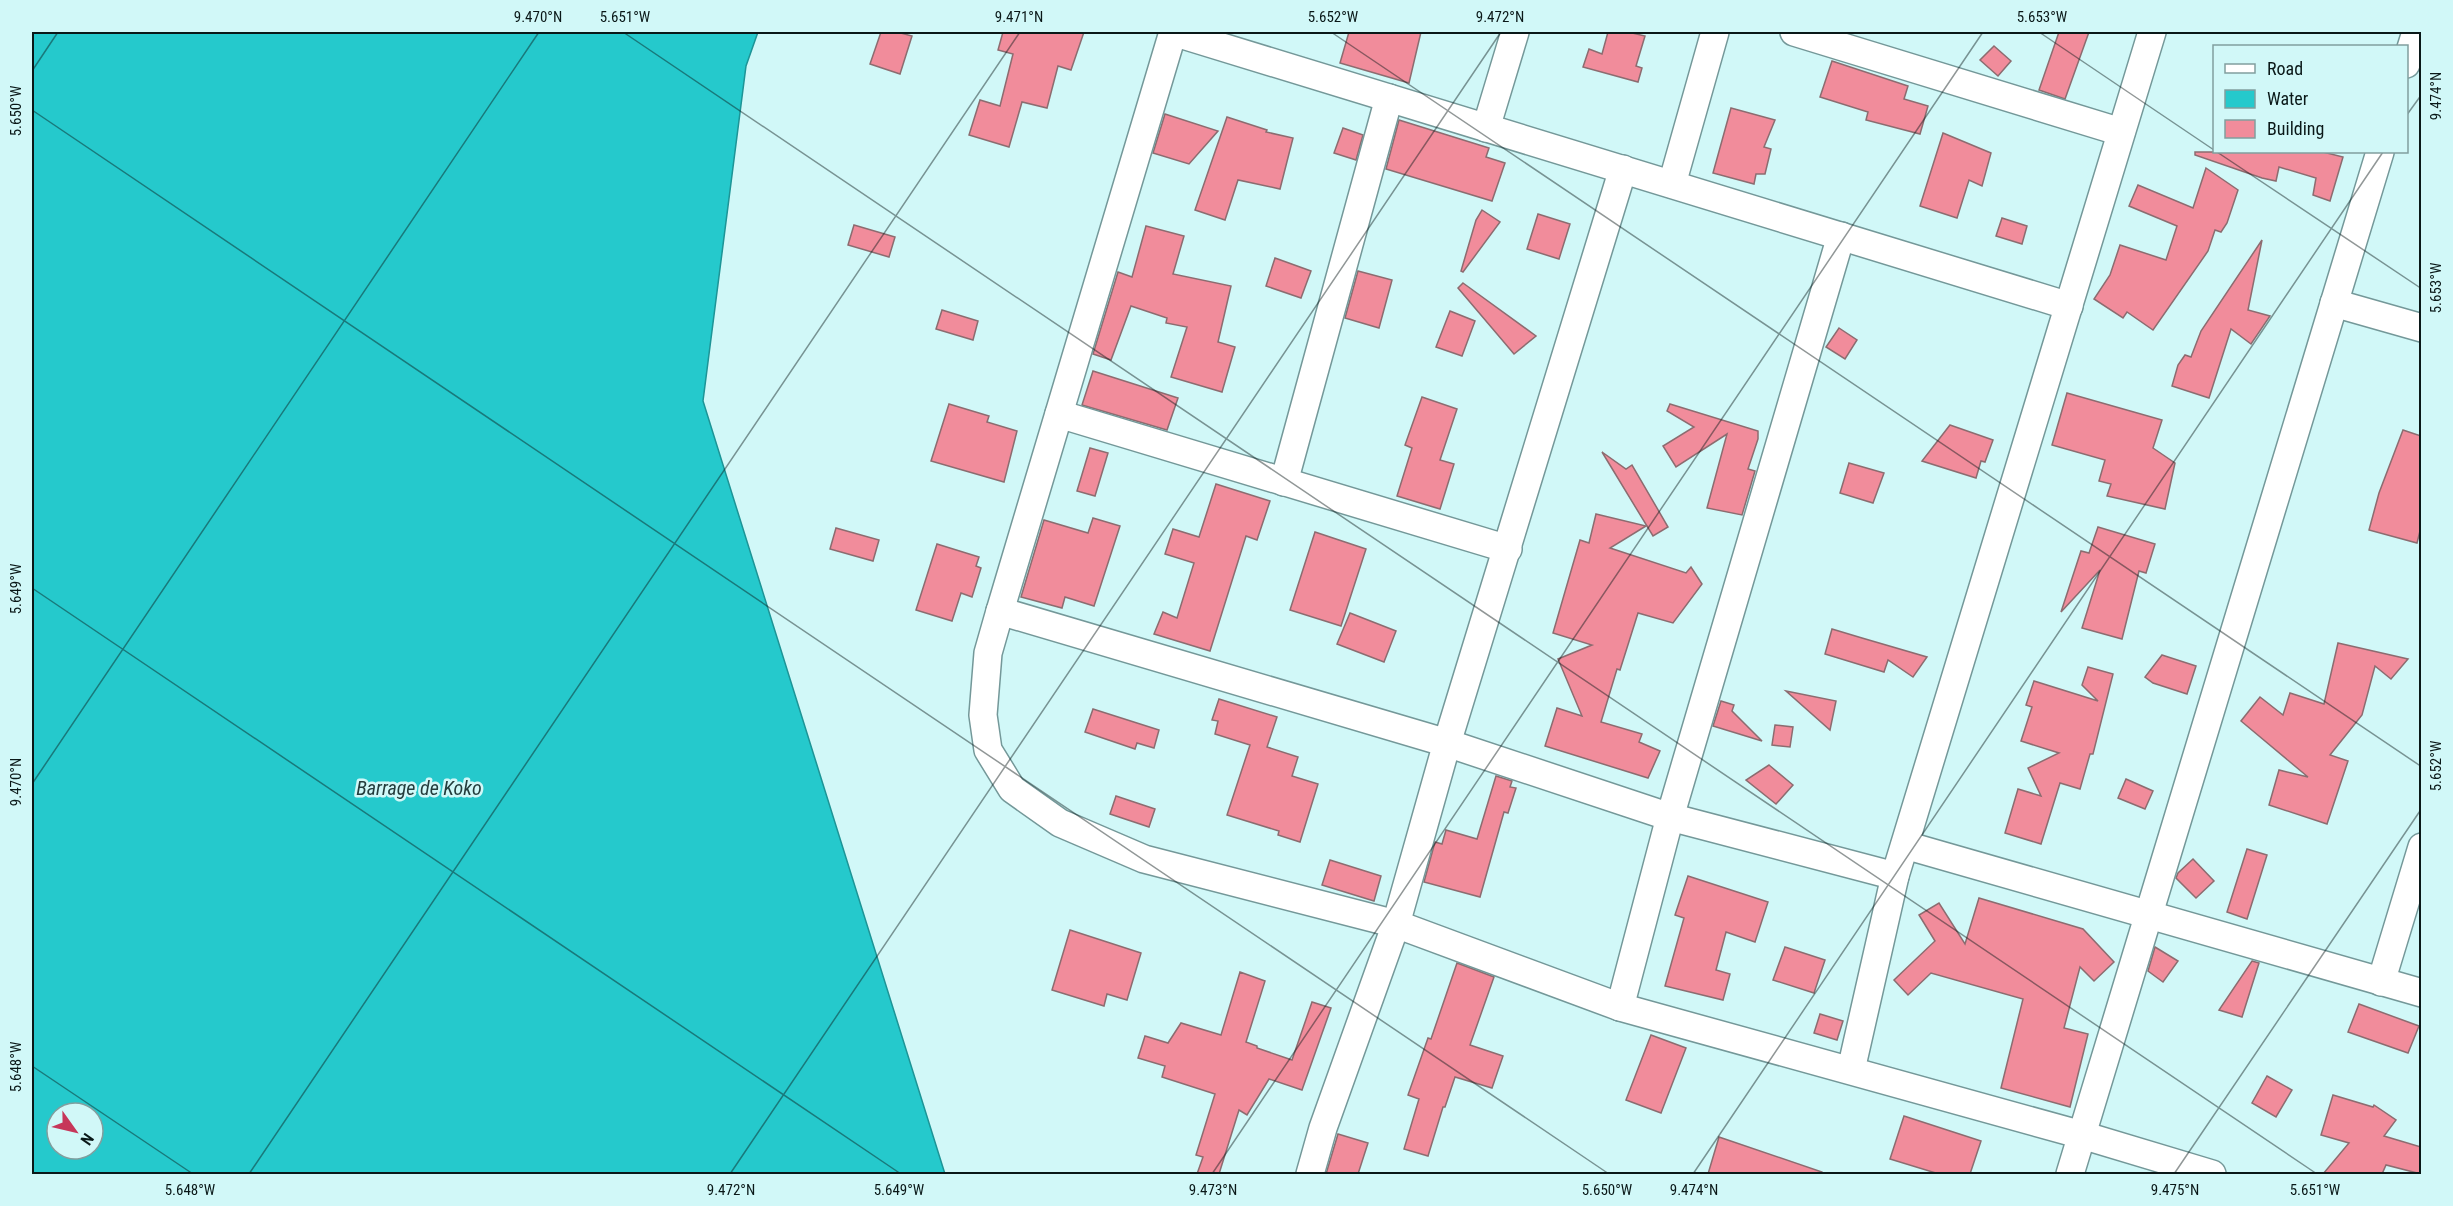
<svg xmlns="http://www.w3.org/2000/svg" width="2453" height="1206" font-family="'Roboto Condensed',sans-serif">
<rect width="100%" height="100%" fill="#d1f8f8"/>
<path fill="#25c9cc" stroke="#1d9496" stroke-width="1.5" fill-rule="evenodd" d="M32,32H758L746,66L703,401L945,1174H32ZM57,1113H93V1149H57Z"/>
<g fill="#f18c9b" stroke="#8c6c70" stroke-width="1.5">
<path d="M881,32H897L912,36L900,74L870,64Z"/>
<path d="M1003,32H1084L1071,70L1058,66L1047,108L1022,102L1009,147L969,135L980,100L1000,106L1013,54L998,50Z"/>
<path d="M1349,32H1421L1409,83L1340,63Z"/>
<path d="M1608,32H1628L1645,36L1636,66L1642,68L1638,82L1583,67L1589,49L1602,54Z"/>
<path d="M2059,32H2089L2065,99L2039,90Z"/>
<path d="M1994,46L2011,61L1998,76L1980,60Z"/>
<path d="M1832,61L1908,86L1904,99L1928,106L1920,134L1866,120L1868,112L1820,97Z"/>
<path d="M1731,108L1775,120L1764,147L1771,149L1765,174H1756L1754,184L1713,173Z"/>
<path d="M1165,114L1218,131L1189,164L1153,153Z"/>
<path d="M1227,117L1267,130L1266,132L1293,138L1280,189L1238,180L1225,220L1195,210Z"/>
<path d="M1399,120L1489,148L1486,157L1505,163L1492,201L1386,169Z"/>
<path d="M1343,128L1363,135L1356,160L1334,153Z"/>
<path d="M1943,133L1991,153L1982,186L1969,180L1957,218L1920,206Z"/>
<path d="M2195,152H2323L2343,157L2330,201L2313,195L2316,178L2279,167L2276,181L2262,178L2195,155Z"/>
<path d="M2206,168L2238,190L2227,223L2221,232L2215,230L2208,251L2153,330L2127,312L2123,318L2094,299L2110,275L2120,245L2166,260L2177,226L2129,206L2138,185L2193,208Z"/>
<path d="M1482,210L1500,222L1463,272L1461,271L1476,220Z"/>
<path d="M1538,214L1570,224L1559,259L1527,249Z"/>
<path d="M2002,218L2027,226L2022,244L1996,236Z"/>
<path d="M854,225L895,237L889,257L848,245Z"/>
<path d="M1146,226L1184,236L1173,274L1231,286L1218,342L1235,347L1222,392L1171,377L1187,327L1166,323L1167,318L1131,306L1111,360L1093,354L1118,272L1132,277Z"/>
<path d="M2262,240L2248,310L2270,316L2251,344L2231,329L2209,398L2172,386L2178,365L2185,355L2191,357L2201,331Z"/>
<path d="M1275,258L1311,271L1301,298L1266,286Z"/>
<path d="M1358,271L1392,280L1379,328L1345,318Z"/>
<path d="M1463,283L1536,336L1514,354L1458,288Z"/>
<path d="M942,310L978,321L973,340L936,329Z"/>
<path d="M1450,311L1475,321L1462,356L1436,347Z"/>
<path d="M1839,328L1857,340L1845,359L1826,347Z"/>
<path d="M1093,371L1178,398L1167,430L1082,405Z"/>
<path d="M2067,393L2162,420L2153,448L2175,463L2165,509L2107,496L2111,484L2099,481L2105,460L2052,445Z"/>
<path d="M1422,397L1457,409L1440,460L1454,464L1440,509L1397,496L1412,448L1405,445Z"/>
<path d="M949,404L989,416L987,422L1017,431L1004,482L931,461Z"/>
<path d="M1670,404L1758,431V439L1748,469L1755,471L1742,515L1707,508L1727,434L1676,467L1663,446L1694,427L1667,411Z"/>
<path d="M1950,425L1993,440L1985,462L1981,461L1976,478L1922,461Z"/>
<path d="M2403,430L2421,436V527L2417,543L2369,530L2379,493Z"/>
<path d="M1090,448L1108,453L1095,496L1077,491Z"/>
<path d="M1602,452L1626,469L1632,465L1668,527L1653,536Z"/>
<path d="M1849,463L1884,473L1873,503L1840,493Z"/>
<path d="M1216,484L1270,501L1257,540L1246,536L1210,651L1154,634L1163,612L1177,618L1194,563L1165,554L1173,529L1199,537Z"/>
<path d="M1596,514L1646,526L1610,548L1686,573L1691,567L1702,584L1673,623L1638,613L1620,670L1617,669L1601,722L1642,734L1639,742L1660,751L1648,778L1545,746L1557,708L1582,716L1558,659L1592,645L1553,633L1580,540L1589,543Z"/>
<path d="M1093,518L1120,526L1094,606L1065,597L1062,608L1021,597L1044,520L1088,533Z"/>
<path d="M2098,527L2155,544L2146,573L2139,571L2122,639L2082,628L2100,570L2061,612L2081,551L2089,553Z"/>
<path d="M836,528L879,540L873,561L830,549Z"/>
<path d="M1315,532L1366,549L1341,626L1290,610Z"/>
<path d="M937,544L979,557L976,566L981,568L972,597L961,593L952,621L916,610Z"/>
<path d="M1350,613L1396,631L1384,662L1337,644Z"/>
<path d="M1832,629L1862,638L1927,657L1913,677L1888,660L1884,672L1825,654Z"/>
<path d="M2338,643L2408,659L2391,679L2375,666L2362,715L2330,755L2348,761L2327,824L2269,805L2279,770L2308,777L2241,721L2260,697L2283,715L2290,693L2324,704Z"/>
<path d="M2162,655L2196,666L2187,694L2153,683L2145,677Z"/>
<path d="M2088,667L2113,674L2093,754H2090L2080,789L2060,783L2041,844L2005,833L2018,789L2041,796L2028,768L2059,753L2021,741L2032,707L2026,705L2034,681L2098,701L2082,685Z"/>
<path d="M1786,691L1836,701L1830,730Z"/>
<path d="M1219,699L1277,717L1267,747L1298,757L1292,776L1318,784L1300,842L1278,835L1279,831L1227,815L1250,745L1215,734L1218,721L1212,720Z"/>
<path d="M1721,701L1734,705L1732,711L1762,741L1713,726Z"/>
<path d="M1093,709L1159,730L1154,748L1137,743L1135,749L1085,732Z"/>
<path d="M1775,725L1793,727L1790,747L1772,745Z"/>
<path d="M1769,765L1793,785L1776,804L1746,780Z"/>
<path d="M1496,776L1512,781L1510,787L1516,788L1508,813L1504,812L1480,897L1424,882L1435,842L1442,844L1446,830L1477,839Z"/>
<path d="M2126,779L2153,791L2145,809L2118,798Z"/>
<path d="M1116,796L1155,809L1149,827L1110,814Z"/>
<path d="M2247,849L2267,855L2247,919L2227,912Z"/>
<path d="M2193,859L2214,881L2196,898L2176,878L2178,873Z"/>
<path d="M1330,860L1381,876L1374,901L1322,885Z"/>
<path d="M1688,876L1768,902L1755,942L1726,932L1716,970L1730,974L1723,1000L1665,986L1684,918L1675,915Z"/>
<path d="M1979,898L2083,929L2114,962L2094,981L2080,967L2064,1028L2088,1034L2070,1107L2001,1088L2023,999L1931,973L1908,995L1894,980L1935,941L1919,915L1939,903L1965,944Z"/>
<path d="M1070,930L1141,953L1127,1000L1107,994L1104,1006L1052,990Z"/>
<path d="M1785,947L1825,960L1814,993L1773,980Z"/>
<path d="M2155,947L2178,961L2163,982L2148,971Z"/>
<path d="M2252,961L2259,963L2242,1017L2219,1010Z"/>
<path d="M1457,963L1494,977L1470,1045L1503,1056L1492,1088L1455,1077L1445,1107H1443L1428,1156L1404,1149L1419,1099L1408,1095L1428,1038L1431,1039Z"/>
<path d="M1240,972L1265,981L1246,1042L1257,1046V1048L1292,1060L1312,1002L1331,1008L1302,1090L1269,1079L1247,1115L1239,1110L1219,1174H1197L1203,1157L1196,1155L1215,1094L1162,1077L1165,1066L1138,1058L1145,1036L1168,1043L1181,1023L1221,1035Z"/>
<path d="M2359,1004L2419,1026L2408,1053L2348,1032Z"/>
<path d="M1820,1014L1843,1021L1837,1040L1814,1033Z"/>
<path d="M1651,1035L1686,1048L1661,1113L1626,1100Z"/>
<path d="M2267,1076L2292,1090L2276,1117L2252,1103Z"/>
<path d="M2333,1095L2373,1107L2374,1105L2396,1120L2384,1136L2421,1147V1174L2386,1165L2382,1174H2323L2349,1143L2321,1135Z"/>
<path d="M1904,1116L1981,1141L1970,1174H1939L1890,1159Z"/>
<path d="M1338,1134L1368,1143L1358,1174H1326Z"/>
<path d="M1719,1137L1822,1172V1174H1708Z"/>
</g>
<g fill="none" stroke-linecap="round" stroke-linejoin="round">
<g stroke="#749899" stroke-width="30">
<g id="minor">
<path d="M1173,32L1000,611L1447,743L1670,817L1895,876"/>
<path d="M1173,32L2069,306"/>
<path d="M1794,32L2121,132"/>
<path d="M2406,64L2416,32"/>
<path d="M1486,128L1515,32"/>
<path d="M1672,184L1715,32"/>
<path d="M2334,303L2422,328"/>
<path d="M1059,414L1508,549"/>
<path d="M1284,482L1389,98"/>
<path d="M1000,611L988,653L983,715L988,750L1012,789L1060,823L1144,859L1396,924L1620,1007L2082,1135L2212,1174"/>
<path d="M1905,845L2422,993"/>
<path d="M2381,982L2422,847"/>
<path d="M1620,1007L1670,817L1841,236"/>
<path d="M1851,1070L1895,876L2152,32"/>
<path d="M1310,1174L1323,1128L1396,924L1447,743L1623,169"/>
<path d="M2070,1174L2380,152"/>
</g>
</g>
<use href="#minor" stroke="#fff" stroke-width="27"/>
</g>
<path fill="none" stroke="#0a1818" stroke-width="1.5" stroke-opacity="0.45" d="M623,32L2317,1174M1331,32L2422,767M2039,32L2214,150M32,71L58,32M32,110L1609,1174M2406,116L2422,94M2217,152L2422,289M32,588L901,1174M32,784L539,32M32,1066L193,1174M249,1174L1020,32M730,1174L1501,32M1212,1174L1983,32M1693,1174L2383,152M2174,1174L2422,808"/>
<g text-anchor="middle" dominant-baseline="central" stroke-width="5" stroke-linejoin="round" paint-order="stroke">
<g font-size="20" font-style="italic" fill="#233c3c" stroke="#d1f8f8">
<text x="419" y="788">Barrage de Koko</text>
</g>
</g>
<rect width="2453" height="1206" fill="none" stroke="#d1f8f8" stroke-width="66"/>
<rect x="2213" y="45" width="195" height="108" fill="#d1f8f8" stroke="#819e9e" stroke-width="1.5"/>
<rect x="2225" y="64" width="30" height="9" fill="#ffffff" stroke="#819e9e" stroke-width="1.5"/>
<text x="2267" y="75" font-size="18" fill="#0a1818">Road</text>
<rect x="2225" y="90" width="30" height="18" fill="#25c9cc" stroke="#819e9e" stroke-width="1.5"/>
<text x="2267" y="105" font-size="18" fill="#0a1818">Water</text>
<rect x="2225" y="120" width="30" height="18" fill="#f18c9b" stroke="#819e9e" stroke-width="1.5"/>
<text x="2267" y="135" font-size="18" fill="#0a1818">Building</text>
<g transform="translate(75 1131) rotate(124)"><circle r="28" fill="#d1f8f8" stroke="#819e9e" stroke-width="1.5"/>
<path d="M0-4.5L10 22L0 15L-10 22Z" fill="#c6375a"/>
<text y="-9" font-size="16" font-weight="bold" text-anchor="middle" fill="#0a1818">N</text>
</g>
<rect x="33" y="33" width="2387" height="1140" fill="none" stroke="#0a1818" stroke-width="2"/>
<g font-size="15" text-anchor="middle" fill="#0a1818">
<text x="538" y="22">9.470°N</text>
<text x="625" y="22">5.651°W</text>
<text x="1019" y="22">9.471°N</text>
<text x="1333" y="22">5.652°W</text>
<text x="1500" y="22">9.472°N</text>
<text x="2042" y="22">5.653°W</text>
<text transform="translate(2436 96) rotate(-90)" y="5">9.474°N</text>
<text transform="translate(16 111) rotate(-90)" y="5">5.650°W</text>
<text transform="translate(2436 288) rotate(-90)" y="5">5.653°W</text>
<text transform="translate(16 589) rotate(-90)" y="5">5.649°W</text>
<text transform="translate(2436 766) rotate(-90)" y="5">5.652°W</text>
<text transform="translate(16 782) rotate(-90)" y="5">9.470°N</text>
<text transform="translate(16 1067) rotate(-90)" y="5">5.648°W</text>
<text x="190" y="1195">5.648°W</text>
<text x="731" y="1195">9.472°N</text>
<text x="899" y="1195">5.649°W</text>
<text x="1213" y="1195">9.473°N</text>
<text x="1607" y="1195">5.650°W</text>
<text x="1694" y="1195">9.474°N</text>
<text x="2175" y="1195">9.475°N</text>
<text x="2315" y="1195">5.651°W</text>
</g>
</svg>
